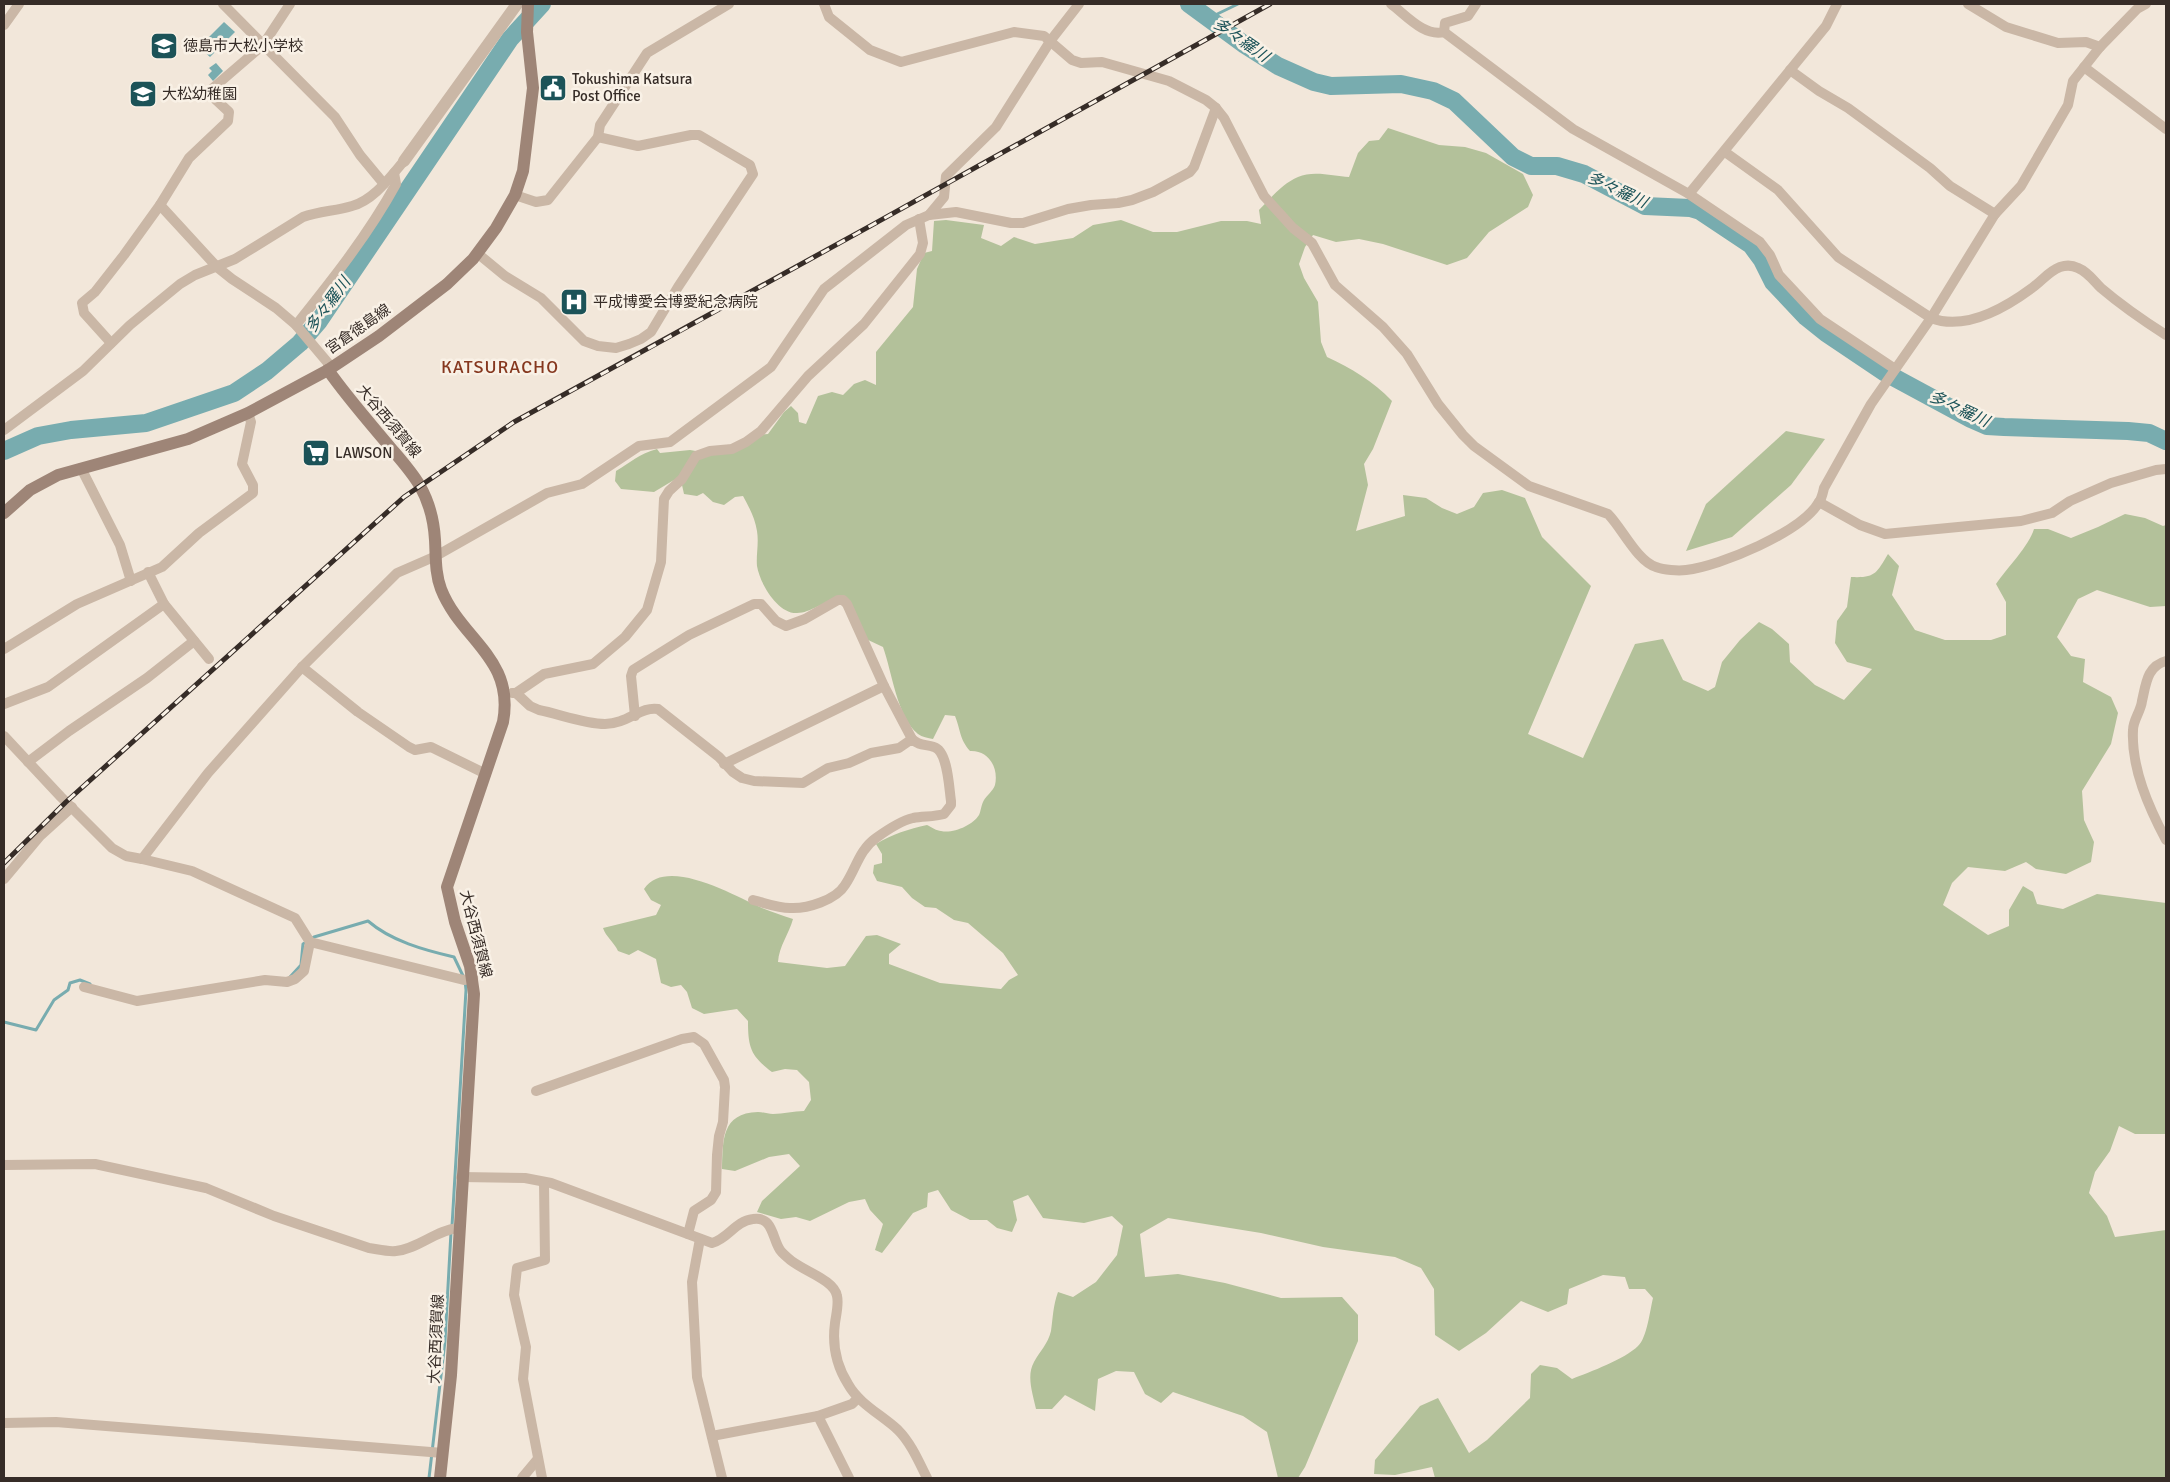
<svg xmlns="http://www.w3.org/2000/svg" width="2170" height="1482" font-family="Signika,'Noto Sans JP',sans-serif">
<rect width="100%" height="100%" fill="#f2e7da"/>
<g fill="#b3c19a">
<path d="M1388,128L1439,145L1465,147L1486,153L1523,174L1533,195L1528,207L1489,232L1467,258L1447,265L1383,244L1359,239L1336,242L1313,235L1305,247L1299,264L1304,278L1318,302L1321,342L1327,357C1351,368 1373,381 1392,401L1373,449L1364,464L1368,485L1356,531L1405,516L1403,495L1426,498L1442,508L1457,514L1474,507L1483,493L1502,490L1525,498L1542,537L1591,586L1528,734L1583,758L1635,644L1663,639L1683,680L1708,691L1715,687L1722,662L1740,640L1759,622L1772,629L1789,644L1790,662L1815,685L1844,700L1872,669L1847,662L1835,643L1837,621L1847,607L1851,577C1875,578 1876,574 1888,554L1899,566L1892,595L1915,630L1945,640H1991L2006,635V602L1996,584C2007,568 2029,546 2034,529H2048L2071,538L2098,527L2125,514L2145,518L2163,526L2166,525V606L2150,607L2097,590L2078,599L2057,637L2071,656L2085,659L2083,682L2111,697L2118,713L2111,744L2082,791L2084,820L2094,842L2091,862L2066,874L2036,869L2026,862L2005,871L1968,867L1952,883L1943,905L1988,935L2009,926V910L2023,886L2033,892L2037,904L2063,909L2097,894L2166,903V1134H2135L2119,1126L2110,1151L2095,1172L2089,1193L2107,1216L2115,1237L2166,1230V1478H1435L1432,1467L1395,1475L1374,1474L1375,1460L1420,1406L1438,1398L1469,1453L1487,1440L1530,1398L1531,1374L1540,1365L1557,1368L1572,1379C1590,1372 1625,1359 1638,1346C1647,1338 1650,1310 1653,1298L1645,1289H1629L1625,1277L1603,1275L1569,1289L1567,1304L1548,1312L1521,1301L1486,1333L1459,1351L1435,1335L1434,1289L1421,1268L1395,1257L1323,1247L1261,1233L1168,1218L1140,1234L1145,1277L1178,1274L1225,1283L1281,1298L1342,1297L1358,1315V1341L1305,1467L1298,1478H1278L1267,1432L1243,1416L1173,1392L1161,1403L1145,1394L1134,1372L1116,1371L1098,1379L1095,1411L1065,1395L1052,1409H1036C1033,1394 1026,1376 1034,1362C1040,1351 1048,1344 1051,1331C1053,1317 1053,1306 1058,1292L1073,1297L1096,1282L1117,1255L1123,1226L1112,1216L1084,1223L1043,1218L1028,1195L1013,1201L1017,1220L1012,1232L997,1228L987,1220H970L951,1210L938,1190L928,1193L927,1207L913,1213L882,1253L875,1250L883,1224L870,1210L865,1199L849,1202L810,1221L796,1217L781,1219L757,1212L762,1201L800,1166L789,1154L769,1157L735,1171L722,1169C723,1141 721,1113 758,1112C763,1112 768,1114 773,1114C783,1114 794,1111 804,1111L811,1100L809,1082L797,1070L785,1069L772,1072C751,1056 748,1048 748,1021L737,1009L704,1014L692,1008L687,992L681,985L671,987L661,983L656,959L638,950L629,955L618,951C614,942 606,937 603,928L656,915L661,905L651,900L644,889C666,856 733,895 760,907C771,912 782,915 793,919C789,934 779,946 778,962L827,968L845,966L866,936L877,935L901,944L889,954V964L940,983L1001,989L1009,980L1018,975L1003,953L968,923L954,920L936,908L925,907L912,898L902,887L877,881L873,873L874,865L882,863V854L876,844C892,834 909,829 927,825C931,827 937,831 941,831C953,834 973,825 979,815C981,811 981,805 984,800C987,795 993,791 995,785C999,767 988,750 970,751C959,738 961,731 955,716L945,715L933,739C928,738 922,737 918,734C897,717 892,672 883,647L866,639L840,599C822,601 811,613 797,613C778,614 760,584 757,566C756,555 759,543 757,531C755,518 749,507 743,496L735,497L724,505L713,502L703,493L697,496L684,494L682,485L674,480L654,492L621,489L615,481L616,471C631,462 639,454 657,449L660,453L690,450L707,453L757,435L768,434L784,412L791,406L798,413L799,422L806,424L818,396L832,392L843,395L854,384L865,380L876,385V352L913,307L917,269L924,253L932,251L934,221L946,220L984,225L981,238L1001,246L1014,237L1035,244L1073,238L1093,225L1121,220L1153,232H1177L1221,221H1247L1261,224L1259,210C1270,199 1283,183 1298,177C1313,170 1334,176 1349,177L1358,153L1369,141L1379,140Z"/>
<path d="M1786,431L1825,439L1791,485L1732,537L1686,551L1706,504Z"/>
</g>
<g fill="#78acaf">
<path d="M224,22L235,32L210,57L199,47Z"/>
<path d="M216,63L223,71L213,81L208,75L212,71L209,68Z"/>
</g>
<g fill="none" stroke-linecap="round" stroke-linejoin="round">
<g stroke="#78acaf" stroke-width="3">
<path d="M1209,18L1238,4"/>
<path d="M290,977L301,965L303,944L314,937L368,921C391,941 424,950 454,957L465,980L466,990L452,1226"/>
<path d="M4,1022L36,1030L54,1000L68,990L70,983L80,980L90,984"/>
<path d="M429,1478L445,1341L451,1232"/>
</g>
<g stroke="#78acaf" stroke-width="18">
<path d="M1189,4L1245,45L1278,66L1314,82L1331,86L1401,84L1433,91L1454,101L1513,157L1531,166H1557L1584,174L1645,206L1690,208L1700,211L1751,245L1762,260L1773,282L1806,317L1826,333L1884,372L1971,419L1987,426L2004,427L2128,431L2149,433L2166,441"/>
<path d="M4,451L38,436L71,430L146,423L234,393L267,371L300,343L319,321L510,39L542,4"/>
</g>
<g stroke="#cab7a6" stroke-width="10">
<path d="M223,4L335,117L360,155L384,184"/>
<path d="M824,4L829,17L870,50L901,62L1014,32L1044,36L1072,60L1081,63L1102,62L1169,81L1206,100L1216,108L1224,118L1264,196L1293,228L1312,243L1335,285L1383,327L1407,354L1438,404L1463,435L1474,446L1529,486L1608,514C1622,528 1637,561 1656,567C1664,570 1678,571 1686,570C1720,566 1802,532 1819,502C1822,498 1823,492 1824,488L1871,404L1931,318L1995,214L2021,186L2068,105L2073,81L2100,47L2137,9L2146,4"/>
<path d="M1391,4C1406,15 1424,37 1444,32L1573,129L1689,194L1760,242L1770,255L1779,275L1820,319L1895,369"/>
<path d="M1968,4L2006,27L2058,43L2086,42L2100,47"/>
<path d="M4,25L19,4"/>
<path d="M1444,32L1445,23L1468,16L1476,4"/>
<path d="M2084,67L2166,129"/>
<path d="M1790,70L1819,91L1848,108L1930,168L1950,186L1995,214"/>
<path d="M1725,152L1778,190L1838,257L1931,318C1965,331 2005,308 2032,288C2042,281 2049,271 2060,267C2066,265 2072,265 2078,268C2088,272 2094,281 2101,288C2121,305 2144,321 2166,335"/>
<path d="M1689,194L1826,26L1837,4"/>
<path d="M515,195L536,202L548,200L598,137L600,125L647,53L729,4"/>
<path d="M160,205L217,267L232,279L276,308L296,325L328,363V370"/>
<path d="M929,215L956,212L1011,223H1023L1068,209L1091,205L1118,203L1132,200L1153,192L1190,172L1194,167L1216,108"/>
<path d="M477,253L505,276L541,298L584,341L598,346L616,348L629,344L641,339L651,332L678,287L753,174L750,165L699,135H691L638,146L598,137"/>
<path d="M296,325C332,280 368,235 396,184L394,173"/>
<path d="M111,343L84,313L82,303L95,292L124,255L160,205L189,158L228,121L229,112L214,98L213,88L263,45L290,4"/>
<path d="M4,430L83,371L130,325L180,284L195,275L235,259L303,217C319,211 336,211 352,206C374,200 390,177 404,161"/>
<path d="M81,468L120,545L131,581"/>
<path d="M1819,502L1860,525L1885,534L2021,521L2052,513L2070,501L2111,483L2156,470L2166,469"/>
<path d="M148,572L164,604L209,659"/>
<path d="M4,649L77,604L162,567L199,533L253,493V485L242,464L251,422L248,413"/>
<path d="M2166,661C2147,666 2146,684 2142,701C2141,711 2133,720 2133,730C2131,768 2149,808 2166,840"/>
<path d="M302,667L358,712L409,747L415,750L431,747L486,774"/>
<path d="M884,686L912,739"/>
<path d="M512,693H516L544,674L593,664L625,637L647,610L661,562L664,499L669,491L682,479L696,456L710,451L732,449L746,442L761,431L808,376L864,324L920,254L923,243L919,219"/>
<path d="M516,693L530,706L539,710C559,714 585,724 605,724C627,724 641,706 658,709L719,757L733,772L742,778L754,781L803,783L828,768L849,763L871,753L899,748L912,739C919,746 925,744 934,747C948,751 949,788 951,801V805L944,814C934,817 923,816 913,818C900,821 887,830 876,838C859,850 856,869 845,885C836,900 807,909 790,908C778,908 765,903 753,900"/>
<path d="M4,704L48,687L164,604"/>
<path d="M635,716L631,676L633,670L689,635L754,604H761L776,621L786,626L805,619L838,600H843L847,604L884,686L724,764"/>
<path d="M4,736L61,797L112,848L126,856L142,859L208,773L302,667L397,573L436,556L547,493L582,484L639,446L670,442L771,367L824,289L906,225L929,215L944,197L946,176L996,127L1051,40L1079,4"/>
<path d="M28,762L69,731L147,678L194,641"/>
<path d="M4,879L40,836L72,807"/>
<path d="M310,942L464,980L473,978"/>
<path d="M84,987L137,1001L265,980L287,982L295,979L304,971L310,942L295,918L192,871L142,859"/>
<path d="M536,1091L682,1039L694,1037L704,1044L724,1080L725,1087L723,1122L719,1136L717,1155L716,1192L711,1200L694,1211L688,1234"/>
<path d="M4,1165L95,1164L206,1188L274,1216L369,1248C377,1249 387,1252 396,1251C418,1249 436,1230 458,1228"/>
<path d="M461,1177L525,1178L551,1183L712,1243C729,1238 735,1221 753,1219C773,1216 772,1238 780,1250C782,1253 785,1255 788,1258C800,1270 834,1279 837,1296C839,1304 836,1315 835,1323C832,1345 836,1365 848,1384C859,1404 882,1415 898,1430C911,1443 919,1462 927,1478"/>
<path d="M700,1239L692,1282L697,1377L722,1478"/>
<path d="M818,1416L852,1404L858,1398"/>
<path d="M4,1423L56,1422L443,1453"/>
<path d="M712,1436L818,1416L849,1478"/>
<path d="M522,1478L537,1460"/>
<path d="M542,1478L523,1379L526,1347L514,1295L517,1268L545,1260L544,1182"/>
</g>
<path stroke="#cab7a6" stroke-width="12" d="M404,161L517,4"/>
<g stroke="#9e8577" stroke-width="12">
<path d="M328,370C347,397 369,422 390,447C400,459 412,472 420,486C429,502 434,522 435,540C436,557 435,573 441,589C461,640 515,658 503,722L447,887L455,922L470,966L474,994L451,1375L440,1478"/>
<path d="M4,513L30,490L58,475L188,439L248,413L328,370L379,336L447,284L473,259L496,228L515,195L523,171L533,88L527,32L528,4"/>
</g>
<g stroke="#362c27" stroke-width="5">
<path id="rail" d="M4,863L66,802L404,497L514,422C767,284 1018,144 1270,4"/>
</g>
<use href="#rail" stroke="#f9f1e6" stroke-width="3" stroke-dasharray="9" stroke-linecap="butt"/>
</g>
<defs>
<g id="school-square" transform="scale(1.4375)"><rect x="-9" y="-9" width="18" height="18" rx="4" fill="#1c5358" stroke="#f9f1e6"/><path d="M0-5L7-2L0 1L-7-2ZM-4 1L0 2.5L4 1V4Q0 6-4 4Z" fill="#fff"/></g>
<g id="civic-square" transform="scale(1.4375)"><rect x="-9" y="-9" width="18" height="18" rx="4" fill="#1c5358" stroke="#f9f1e6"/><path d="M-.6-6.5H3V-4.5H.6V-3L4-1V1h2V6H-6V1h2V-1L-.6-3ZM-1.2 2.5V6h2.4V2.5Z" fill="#fff"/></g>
<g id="hospital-square" transform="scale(1.4375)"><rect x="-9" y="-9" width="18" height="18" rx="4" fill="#1c5358" stroke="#f9f1e6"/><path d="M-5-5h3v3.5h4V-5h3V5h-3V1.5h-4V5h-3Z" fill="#fff"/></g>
<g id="supermarket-square" transform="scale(1.4375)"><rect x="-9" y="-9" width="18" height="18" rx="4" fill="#1c5358" stroke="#f9f1e6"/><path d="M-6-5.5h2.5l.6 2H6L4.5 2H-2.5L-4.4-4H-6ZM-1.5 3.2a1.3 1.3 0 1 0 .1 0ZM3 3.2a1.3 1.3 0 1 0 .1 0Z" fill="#fff"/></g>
</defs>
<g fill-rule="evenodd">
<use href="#school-square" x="164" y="46"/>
<use href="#civic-square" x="553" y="88"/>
<use href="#school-square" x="143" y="94"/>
<use href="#hospital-square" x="574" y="302"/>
<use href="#supermarket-square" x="316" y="453"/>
</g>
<g text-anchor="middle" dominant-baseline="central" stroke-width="5" stroke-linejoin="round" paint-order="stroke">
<g font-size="15" fill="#362c27" stroke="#f9f1e6" text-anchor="start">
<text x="183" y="46">徳島市大松小学校</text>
<text x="572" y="79">Tokushima Katsura<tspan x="572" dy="17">Post Office</tspan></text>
<text x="162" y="94">大松幼稚園</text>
<text x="593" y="302">平成博愛会博愛紀念病院</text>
<text x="335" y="453">LAWSON</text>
</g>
<g font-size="15" fill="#362c27" stroke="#f9f1e6">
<text transform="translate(358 329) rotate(-35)">宮倉徳島線</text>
<text transform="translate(389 421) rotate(50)">大谷西須賀線</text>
<text transform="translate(476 934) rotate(76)">大谷西須賀線</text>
<text transform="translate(436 1339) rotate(-87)">大谷西須賀線</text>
</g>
<g font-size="16" font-style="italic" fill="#1c5358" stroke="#f9f1e6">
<text transform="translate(1241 40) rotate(35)">多々羅川</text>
<text transform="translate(1617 190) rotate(25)">多々羅川</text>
<text transform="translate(328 305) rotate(-54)">多々羅川</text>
<text transform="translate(1959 409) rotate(25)">多々羅川</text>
</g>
<g font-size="18" letter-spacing="1" fill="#86381f" stroke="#f9f1e6">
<text x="500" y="367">KATSURACHO</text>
</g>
</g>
<rect width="2170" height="1482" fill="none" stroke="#362c27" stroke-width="10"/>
</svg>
